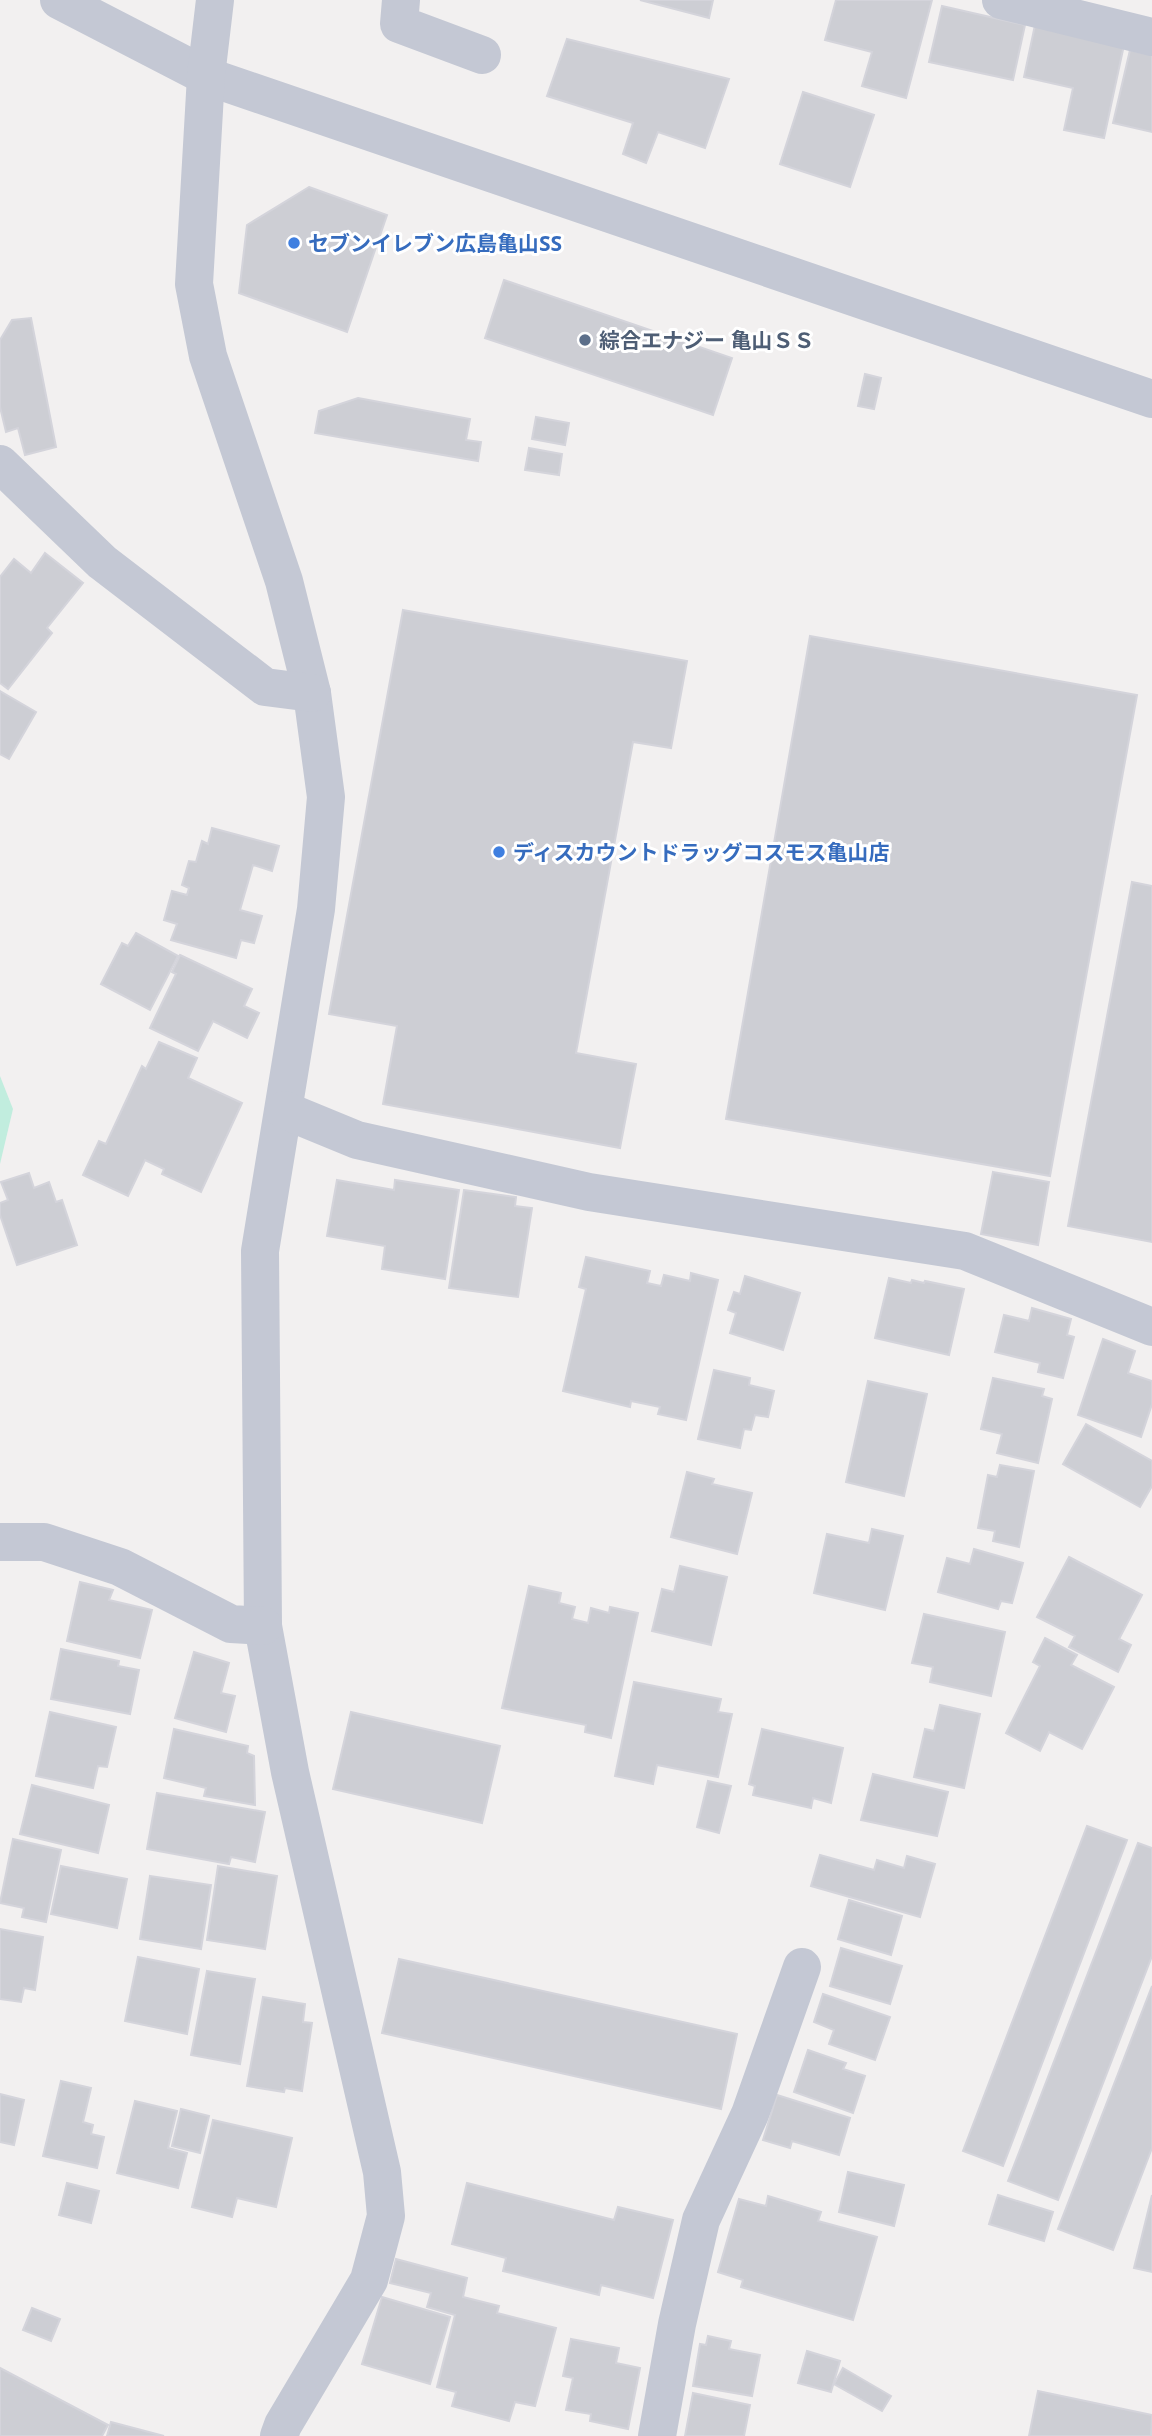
<svg xmlns="http://www.w3.org/2000/svg" width="1152" height="2436" font-family="'Open Sans','Noto Sans JP',sans-serif">
<rect width="100%" height="100%" fill="#f2f0f0"/>
<path fill="#c1edde" d="M0,1076L13,1109L0,1164Z"/>
<g fill="#cdced4" stroke="#d4d4db" stroke-width="2">
<path d="M640,0H713L709,18Z"/>
<path d="M836,0H932L906,98L862,86L872,52L825,40Z"/>
<path d="M942,6L1025,25L1013,80L929,62Z"/>
<path d="M1035,25L1124,45L1104,138L1064,130L1073,88L1024,77Z"/>
<path d="M567,39L729,79L705,148L658,132L646,163L623,154L633,123L547,96Z"/>
<path d="M1130,50L1152,55V132L1113,123Z"/>
<path d="M803,92L874,115L850,187L780,164Z"/>
<path d="M309,187L387,215L347,332L239,293L247,225Z"/>
<path d="M504,280L732,358L713,415L485,338Z"/>
<path d="M31,318L56,447L25,455L18,428L6,432L0,407V340L12,320Z"/>
<path d="M865,374L881,378L874,409L858,406Z"/>
<path d="M358,398L470,419L466,440L481,442L478,461L315,433L319,411Z"/>
<path d="M536,417L569,423L565,445L532,439Z"/>
<path d="M529,448L562,454L559,475L525,470Z"/>
<path d="M45,553L83,583L47,628L52,633L8,689L0,683V577L14,559L31,573Z"/>
<path d="M403,610L687,661L671,748L633,742L576,1053L636,1064L620,1148L383,1104L397,1026L329,1014Z"/>
<path d="M810,636L1137,695L1050,1176L726,1119Z"/>
<path d="M0,691L36,712L9,759L0,754Z"/>
<path d="M212,828L279,846L272,871L253,865L240,910L262,916L254,943L241,940L236,958L171,940L177,924L164,920L172,891L187,895L189,888L182,885L189,861L196,862L202,841L208,844Z"/>
<path d="M1132,882L1152,886V1242L1068,1226Z"/>
<path d="M136,933L178,956L150,1010L101,984L122,943L128,946Z"/>
<path d="M180,955L252,989L244,1006L259,1013L247,1038L213,1021L198,1051L150,1028L176,974L172,972Z"/>
<path d="M159,1042L197,1058L188,1078L242,1103L201,1192L162,1174L164,1169L145,1160L128,1196L83,1175L99,1141L106,1144L142,1066L146,1069Z"/>
<path d="M993,1172L1049,1182L1038,1245L981,1234Z"/>
<path d="M29,1173L34,1188L49,1182L56,1202L62,1200L77,1245L17,1265L0,1215V1203L8,1200L1,1182Z"/>
<path d="M337,1180L394,1190L395,1180L459,1190L445,1279L382,1269L385,1246L327,1236Z"/>
<path d="M464,1190L516,1197L515,1206L532,1208L518,1297L449,1288Z"/>
<path d="M586,1257L650,1271L647,1283L661,1286L664,1275L690,1281L691,1273L718,1280L686,1420L658,1414L660,1407L631,1401L630,1407L563,1391L586,1289L579,1287Z"/>
<path d="M745,1276L800,1293L783,1350L730,1333L736,1313L728,1310L734,1292L740,1294Z"/>
<path d="M889,1278L911,1283L912,1280L924,1283L925,1281L964,1289L949,1355L875,1338Z"/>
<path d="M1032,1308L1071,1319L1067,1335L1074,1337L1063,1378L1038,1372L1040,1363L995,1352L1004,1315L1029,1321Z"/>
<path d="M1103,1339L1135,1351L1128,1373L1152,1381V1404L1141,1437L1078,1415Z"/>
<path d="M714,1370L750,1378L749,1385L774,1391L768,1417L755,1415L751,1430L744,1429L740,1448L698,1439Z"/>
<path d="M993,1378L1044,1389L1042,1396L1052,1399L1038,1463L997,1453L1002,1434L981,1429Z"/>
<path d="M868,1381L927,1394L904,1496L846,1482Z"/>
<path d="M1086,1424L1152,1461V1486L1140,1507L1063,1464Z"/>
<path d="M1000,1465L1034,1471L1019,1547L993,1541L995,1531L978,1528L988,1475L997,1477Z"/>
<path d="M687,1472L714,1479L712,1484L752,1493L737,1554L671,1537Z"/>
<path d="M872,1529L903,1536L885,1610L814,1593L827,1534L869,1543Z"/>
<path d="M974,1549L1023,1563L1012,1603L1001,1601L998,1609L938,1592L947,1558L970,1564Z"/>
<path d="M1069,1557L1142,1595L1119,1639L1131,1645L1118,1672L1069,1647L1075,1636L1037,1617Z"/>
<path d="M680,1566L727,1577L711,1645L652,1631L662,1589L674,1592Z"/>
<path d="M80,1582L113,1590L109,1600L152,1610L140,1658L67,1641Z"/>
<path d="M529,1586L561,1593L559,1603L575,1607L572,1619L588,1623L591,1608L609,1613L610,1607L638,1613L611,1738L585,1732L586,1725L502,1708Z"/>
<path d="M924,1614L1005,1632L991,1696L930,1682L933,1667L912,1663Z"/>
<path d="M1045,1638L1077,1655L1071,1665L1114,1687L1082,1749L1049,1732L1040,1751L1006,1733L1040,1666L1033,1662Z"/>
<path d="M61,1649L119,1661L118,1666L139,1670L130,1714L51,1699Z"/>
<path d="M194,1652L229,1663L221,1693L235,1696L226,1732L175,1718Z"/>
<path d="M634,1682L721,1699L718,1712L732,1714L718,1777L657,1765L653,1784L615,1776Z"/>
<path d="M940,1705L980,1714L964,1788L914,1777L925,1729L934,1731Z"/>
<path d="M50,1712L116,1727L107,1767L98,1766L93,1788L36,1776Z"/>
<path d="M351,1712L500,1746L482,1823L333,1789Z"/>
<path d="M174,1729L248,1746L247,1753L254,1756L255,1805L204,1796L206,1788L164,1778Z"/>
<path d="M762,1729L843,1748L831,1803L813,1798L811,1808L753,1795L755,1786L749,1784Z"/>
<path d="M873,1774L948,1792L937,1836L861,1820Z"/>
<path d="M708,1781L731,1786L719,1833L697,1827Z"/>
<path d="M32,1785L109,1805L98,1853L20,1834Z"/>
<path d="M157,1793L265,1812L255,1862L231,1857L229,1864L147,1849Z"/>
<path d="M1087,1826L1127,1840L1003,2166L963,2151Z"/>
<path d="M13,1839L61,1850L46,1922L22,1917L24,1908L0,1903Z"/>
<path d="M1138,1843L1152,1848V1956L1058,2200L1008,2181Z"/>
<path d="M820,1855L874,1870L877,1860L904,1868L907,1856L935,1864L920,1917L811,1886Z"/>
<path d="M61,1866L127,1879L117,1928L51,1914Z"/>
<path d="M218,1866L277,1876L265,1949L207,1940Z"/>
<path d="M150,1876L211,1885L201,1949L140,1939Z"/>
<path d="M849,1900L902,1916L891,1955L838,1939Z"/>
<path d="M0,1929L43,1937L35,1990L24,1988L21,2002L0,1999Z"/>
<path d="M841,1948L902,1966L890,2004L830,1986Z"/>
<path d="M138,1957L199,1969L187,2034L125,2021Z"/>
<path d="M399,1959L737,2034L721,2109L382,2033Z"/>
<path d="M207,1971L255,1979L240,2064L191,2055Z"/>
<path d="M1152,1986V2148L1113,2250L1058,2229Z"/>
<path d="M823,1994L890,2017L875,2060L829,2044L834,2030L814,2022Z"/>
<path d="M263,1997L305,2004L303,2022L312,2023L302,2091L285,2088L284,2092L247,2086Z"/>
<path d="M808,2050L846,2063L843,2069L865,2076L853,2113L794,2092Z"/>
<path d="M61,2081L91,2088L83,2122L93,2125L91,2134L104,2137L97,2168L43,2156Z"/>
<path d="M0,2094L24,2100L14,2145L0,2142Z"/>
<path d="M777,2095L850,2118L839,2155L792,2141L790,2148L763,2140Z"/>
<path d="M135,2101L177,2111L168,2148L187,2153L178,2188L117,2173Z"/>
<path d="M181,2109L209,2116L200,2153L172,2146Z"/>
<path d="M213,2120L292,2138L276,2207L237,2198L232,2217L192,2207Z"/>
<path d="M848,2172L904,2185L894,2226L839,2212Z"/>
<path d="M67,2183L99,2191L91,2223L59,2215Z"/>
<path d="M467,2183L614,2220L618,2207L673,2220L653,2298L601,2285L599,2295L503,2271L506,2258L452,2244Z"/>
<path d="M998,2195L1053,2212L1044,2241L989,2224Z"/>
<path d="M1152,2195V2272L1134,2268Z"/>
<path d="M768,2196L821,2212L818,2221L877,2237L853,2320L741,2287L743,2280L718,2272L739,2199L766,2206Z"/>
<path d="M396,2259L467,2278L463,2297L499,2306L497,2313L556,2328L535,2406L515,2402L509,2421L452,2406L456,2392L437,2387L455,2315L427,2307L431,2293L390,2283Z"/>
<path d="M382,2297L450,2317L430,2384L362,2364Z"/>
<path d="M32,2308L60,2319L51,2341L23,2330Z"/>
<path d="M708,2336L731,2341L729,2349L760,2355L752,2396L693,2386L700,2344L706,2345Z"/>
<path d="M571,2339L619,2348L616,2363L640,2368L628,2429L590,2421L591,2414L566,2410L573,2378L563,2376Z"/>
<path d="M807,2351L840,2361L831,2392L798,2383Z"/>
<path d="M0,2368L108,2425L102,2436H0Z"/>
<path d="M843,2368L891,2396L882,2411L834,2384Z"/>
<path d="M1038,2391L1152,2415L1151,2436H1029Z"/>
<path d="M693,2393L750,2405L744,2436H685Z"/>
<path d="M111,2422L164,2436H107Z"/>
</g>
<g fill="none" stroke-linecap="round" stroke-linejoin="round">
<g stroke="#c4c8d4" stroke-width="38">
<path d="M59,0L206,76L1152,399"/>
<path d="M215,0L206,76L194,284L208,356L284,581L312,693L326,797L316,909L260,1251L263,1626L290,1772L382,2172L386,2216L369,2280L283,2425L279,2436"/>
<path d="M401,0L399,24L482,55"/>
<path d="M1001,0L1152,37"/>
<path d="M0,464L102,562L265,687L312,693"/>
<path d="M284,1110L357,1140L589,1192L965,1251L1152,1327"/>
<path d="M0,1542H44L120,1567L231,1624L263,1626"/>
<path d="M657,2436L677,2324L701,2220L750,2114L802,1967"/>
</g>
</g>
<g fill="#3f7fe0" stroke="#fff" stroke-width="2.5">
<circle cx="294" cy="243" r="7"/>
<circle cx="499" cy="852" r="7"/>
</g>
<circle fill="#5c6f8a" stroke="#fff" stroke-width="2.5" cx="585" cy="340" r="7"/>
<g text-anchor="middle" dominant-baseline="central" stroke-width="6" stroke-linejoin="round" paint-order="stroke">
<g font-size="21" font-weight="bold" fill="#366cbe" stroke="#fff" text-anchor="start">
<text x="308" y="243">セブンイレブン広島亀山SS</text>
<text x="513" y="852">ディスカウントドラッグコスモス亀山店</text>
</g>
<g font-size="21" font-weight="bold" fill="#4e5e75" stroke="#fff" text-anchor="start">
<text x="599" y="340">綜合エナジー 亀山ＳＳ</text>
</g>
</g>
</svg>
